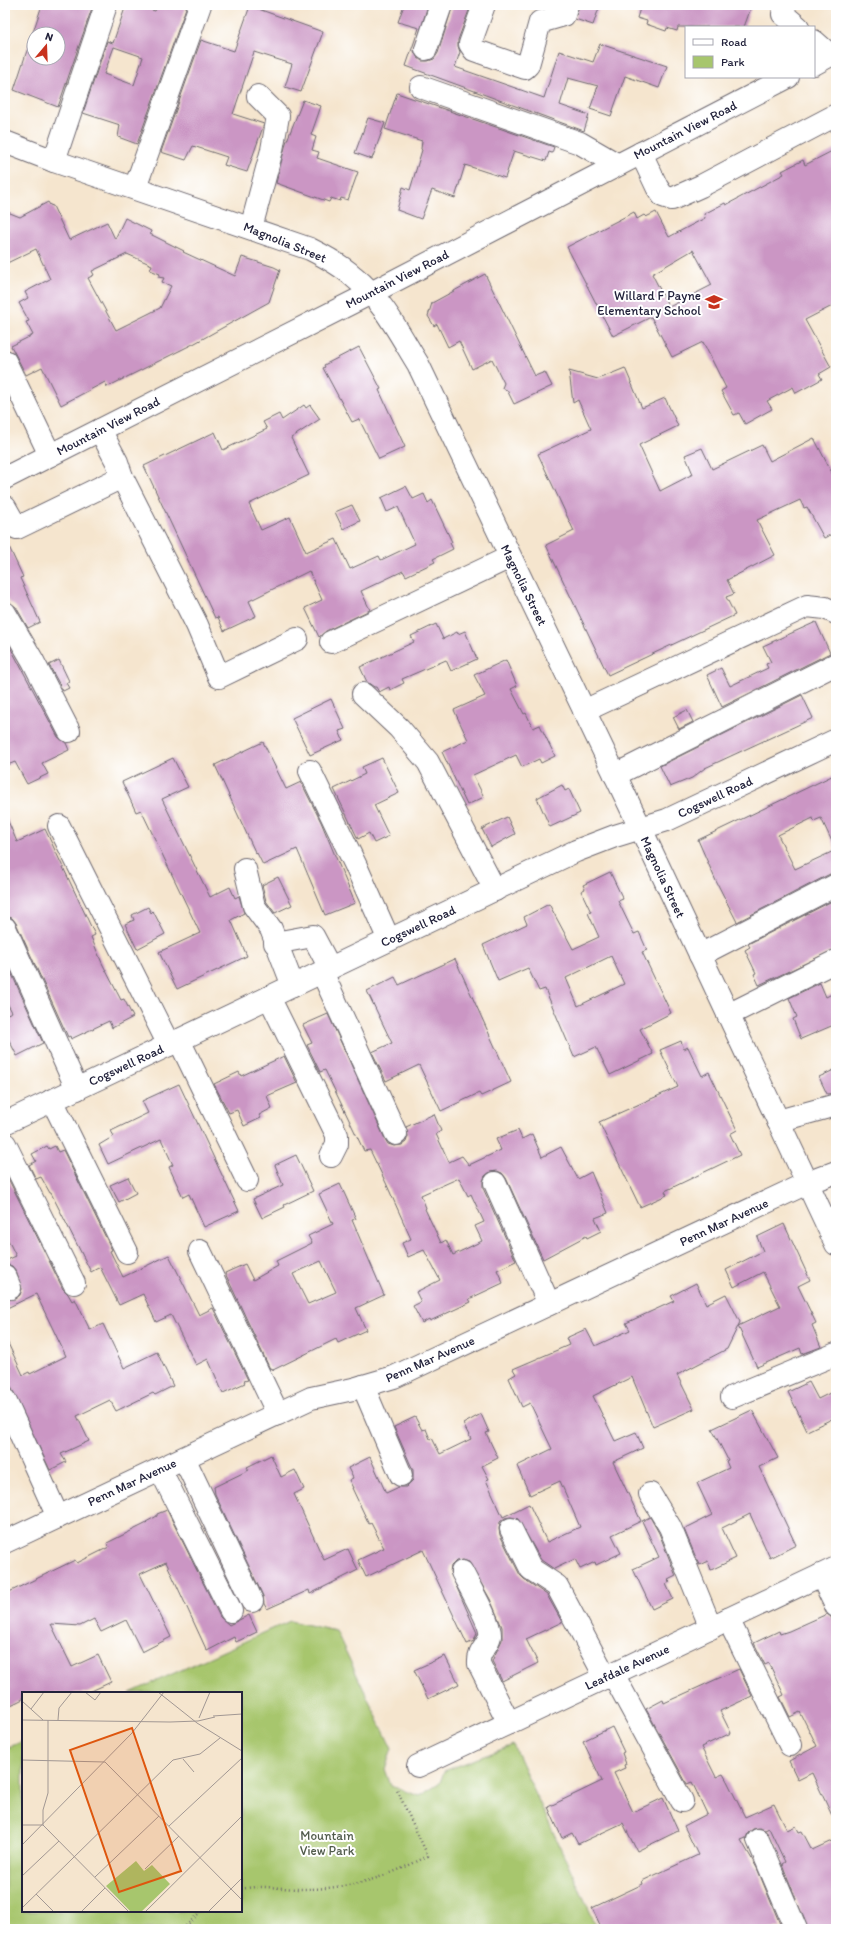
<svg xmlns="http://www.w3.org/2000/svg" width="841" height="1934" font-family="Itim,sans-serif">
<rect width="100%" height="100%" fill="#fff"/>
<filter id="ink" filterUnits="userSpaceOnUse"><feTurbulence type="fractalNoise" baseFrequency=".025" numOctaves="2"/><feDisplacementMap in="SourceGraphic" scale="8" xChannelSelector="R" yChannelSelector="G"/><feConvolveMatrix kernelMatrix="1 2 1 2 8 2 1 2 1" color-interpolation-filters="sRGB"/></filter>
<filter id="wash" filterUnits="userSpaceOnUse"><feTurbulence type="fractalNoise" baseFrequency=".012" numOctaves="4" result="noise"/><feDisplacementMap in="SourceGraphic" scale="16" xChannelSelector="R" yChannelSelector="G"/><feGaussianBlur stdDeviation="0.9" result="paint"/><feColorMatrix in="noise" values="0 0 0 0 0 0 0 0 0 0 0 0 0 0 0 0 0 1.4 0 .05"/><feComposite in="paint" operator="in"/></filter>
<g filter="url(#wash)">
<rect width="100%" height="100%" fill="#f5e5ce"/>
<path fill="#a7c66d" stroke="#647454" d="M290,1621L336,1631L392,1749L385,1769L391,1786L419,1796L439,1784L444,1771L513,1745L598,1929H5V1749L23,1741V1911H241V1693H130Z"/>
<g id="blocks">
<g fill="#cb96c4" fill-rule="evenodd">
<path d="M42,5H93L58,107L14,90ZM34,34H58V58H34Z"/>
<path d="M126,5H137L155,11L158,5H187L137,144L118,137L120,125L83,113L107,41L113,43ZM114,47L143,57L134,85L104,74Z"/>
<path d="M404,5H428L414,51L417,57L422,61H428L434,59L438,53L453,5H471L458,40V46L460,52L455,67L544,98L559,51L593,62L600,44L667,66L659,88L625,76L611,116L590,109L598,86L568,78L560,105L589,115L584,131L406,66L419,28L398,22Z"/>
<path d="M579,5H600L593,25L575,19Z"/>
<path d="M641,5H752L744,27H678L677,31L667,28L666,31L646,24L647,21L637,18Z"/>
<path d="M250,6L323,32L301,92L285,87L292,64L254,52L233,114L264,124L247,172L224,165L227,157L193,146L186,160L161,152L201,40L234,51Z"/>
<path d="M397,93L554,147L552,153L549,152L546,161L514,151L505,178L465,165L455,198L432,190L421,219L397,210L403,187L410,190L422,150L421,149L422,141L385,129Z"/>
<path d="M303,100L321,106L311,135L316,137L312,150L319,152L317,158L358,172L348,200L341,198L340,201L331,198L329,202L276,183L286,143Z"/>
<path d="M368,118L385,123L372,159L355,153Z"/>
<path d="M836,149V304L805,320L831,367L819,374L822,379L796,393L793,387L767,401L772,409L745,424L739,413L734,415L721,391L726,388L703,342L672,357L651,317L613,336L567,247L634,212L637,219L644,215L646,217L656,212L669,237L705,218L704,214L725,203L726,205L784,174L782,171L803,160L805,165ZM693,250L712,285L669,307L652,274Z"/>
<path d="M48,202L50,205L53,206L69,240L107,222L115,239L125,218L151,231L150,234L184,251L183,252L235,276L242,257L274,267L280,270L269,302L195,343L107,387L105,382L61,405L42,367L26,375L11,346L33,335L26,322L29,321L19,303L28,298L25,292L50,279L36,249L5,264V211L20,217ZM127,254L152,265L150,270L160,274L158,277L164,278L162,282L171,286L160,308L116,330L88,278L94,275L92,271Z"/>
<path d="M485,274L535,376L545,372L552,386L514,404L507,390L502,388L504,383L492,359L472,369L459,341L448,347L437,324L434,326L428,316L432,303Z"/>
<path d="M359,347L381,389L379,390L405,447L379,459L359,419L352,422L323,368L325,367L324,365Z"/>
<path d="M625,368L642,408L665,398L678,426L639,445L660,491L693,474L685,455L702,448L712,469L762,445L770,461L814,438L836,481V532L824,538L807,507L804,508L800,500L757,520L775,555L727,580L734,594L726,597L735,615L608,675L546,545L574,531L538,454L591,429L578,400L573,403L569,371L598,379Z"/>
<path d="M304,405L306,408L310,405L320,419L291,438L309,475L249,504L261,530L290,517L306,552L336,539L350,569L379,556L381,560L415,544L398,507L387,512L381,498L406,486L413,499L424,494L428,503L432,500L452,542L450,543L453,549L433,559L435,562L406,576L403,571L361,591L370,610L326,631L319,637L305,608L322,600L309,571L249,601L256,616L224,631L218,617L215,618L144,466L215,432L223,450L267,429L263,422L279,414L282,420Z"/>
<path d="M352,505L360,521L343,529L335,512Z"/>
<path d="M5,538L23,577L20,578L40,622L28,628L16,607L8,601L5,595Z"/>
<path d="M816,622L830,653L722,707L707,675L721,668L730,686L768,668L766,664L771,662L763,646Z"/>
<path d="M436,624L443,639L457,632L458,634L465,631L477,659L451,671L446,660L402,679L404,683L390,690L389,687L379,692L376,687H374L367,682L360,667L414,642L411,636Z"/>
<path d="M9,645L58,737L66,743L69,750L42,763L48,774L27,784L15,762L5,766V647Z"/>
<path d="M59,660L69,681L66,683L69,688L63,691L49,665Z"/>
<path d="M506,660L517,686L511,689L524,714L526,713L533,728L540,725L555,756L541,763L539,759L522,767L516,755L473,775L484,797L467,805L442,752L468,740L454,710L485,696L474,675Z"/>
<path d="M802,695L813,718L705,768L692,778L670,787L660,766Z"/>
<path d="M331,699L345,729L339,731L343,740L310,755L292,718Z"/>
<path d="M687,710L693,722L679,729L673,717Z"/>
<path d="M263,742L286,789L301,782L321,822L355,903L325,915L297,849L263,865L257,853L256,854L215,765Z"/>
<path d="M173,758L188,787L162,799L210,897L230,887L235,898L239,896L244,913L231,920L247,956L177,989L159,952L200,933L141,810L136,812L122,782Z"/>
<path d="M382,758L399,793L374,805L389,836L374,843L369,833L358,839L334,789L365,774L362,767Z"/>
<path d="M836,774V850L821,818L814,821L813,818L778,835L795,869L836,850V873L830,874L737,922L716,881L698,840Z"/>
<path d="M562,785L565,791L569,789L580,813L550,827L537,798Z"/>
<path d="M5,814L17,842L45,829L95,935L91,937L102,963L121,1000L124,999L133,1017L112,1028L109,1021L71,1039L70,1036L68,1037L16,923L12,918L5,916Z"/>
<path d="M507,817L515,834L491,847L482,829Z"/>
<path d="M610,872L623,899L618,901L634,934L639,932L647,950L642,952L671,1013L640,1029L653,1054L610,1075L596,1047L574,1057L545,989L539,991L528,968L498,981L483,945L527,924L524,917L549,904L573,949L599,937L588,913L591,912L581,891L585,889L583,885ZM611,956L624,984L578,1006L566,978Z"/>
<path d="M278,877L292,905L275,913L266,901L262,885Z"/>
<path d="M836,899V949L759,985L754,974L756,973L745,950L750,947L748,944Z"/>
<path d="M148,907L151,913L153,911L165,934L137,949L125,924L134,920L132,915Z"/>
<path d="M5,959L43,1043L17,1056L5,1032V1015L12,1012L5,999Z"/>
<path d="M455,959L511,1082L481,1096L479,1093L441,1111L419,1065L386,1081L372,1052L392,1043L367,991L395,977L399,985Z"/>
<path d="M820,983L826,997L836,992V1024L801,1039L793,1019L797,1017L789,998Z"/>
<path d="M328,1014L385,1139L388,1144L394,1146L402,1145L406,1142L408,1136L406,1127L434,1114L441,1131L436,1134L449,1162L462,1156L469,1165L501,1150L496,1139L518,1130L522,1139L532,1134L542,1157L561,1147L578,1179L591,1172L608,1213L595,1218L601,1231L587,1238L586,1236L543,1259L506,1178L502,1173L497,1171L490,1172L485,1176L483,1181V1188L516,1261L497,1270L503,1283L469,1299L471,1302L430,1321L429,1319L422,1323L413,1306L421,1302L416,1292L440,1280L424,1250L408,1257L402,1243L411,1239L386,1183L370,1150L364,1151L325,1070L320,1072L307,1045L312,1043L303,1025ZM459,1178L468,1196L471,1194L484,1222L475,1226L482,1241L453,1255L446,1240L441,1243L425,1209L426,1208L421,1195Z"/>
<path d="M681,1041L684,1049L688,1047L702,1076L709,1072L737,1130L730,1134L740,1155L665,1191L667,1195L640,1207L599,1122L678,1087L660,1050Z"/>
<path d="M284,1056L297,1083L267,1096L272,1108L259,1115L261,1118L244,1126L237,1110L229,1113L214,1084L239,1072L241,1076Z"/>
<path d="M836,1069V1093L827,1094L819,1077Z"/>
<path d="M179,1084L239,1211L204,1227L189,1194L183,1197L169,1167L173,1165L161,1139L108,1164L99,1145L114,1136L111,1131L148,1113L142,1101Z"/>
<path d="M47,1146L49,1149L55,1146L58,1152L63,1150L112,1250L110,1251L123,1277L169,1255L199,1315L213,1308L248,1380L244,1381L245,1383L223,1393L208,1359L196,1365L171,1315L156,1322L143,1294L119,1305L100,1267L91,1272L51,1193H50L41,1177L36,1179L29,1165L36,1161L32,1154Z"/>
<path d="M296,1155L313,1191L284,1205L285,1207L262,1218L253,1199L283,1185L275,1165Z"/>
<path d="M5,1172L63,1289L68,1294L72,1301L75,1299L90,1330L103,1324L124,1368L157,1352L173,1386L155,1395L153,1393L116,1411L110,1400L77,1416L89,1441L61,1454L66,1462L50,1470L5,1374V1337L23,1375L29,1372L30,1374L66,1356L36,1294L5,1309V1299H15L20,1295L22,1289L16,1271L12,1266L5,1264V1261L16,1256L5,1234Z"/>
<path d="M128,1177L136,1193L119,1202L110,1185Z"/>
<path d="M340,1184L356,1219L352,1220L384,1295L356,1308L366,1330L338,1343L336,1339L273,1370L272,1368L270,1369L225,1273L245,1264L253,1280L278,1266L276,1261L312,1243L308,1236L333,1224L319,1194ZM321,1261L336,1292L308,1304L293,1274Z"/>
<path d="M784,1224L810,1280L798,1286L816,1323L812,1325L821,1347L802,1354L800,1348L757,1367L738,1326L780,1306L763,1272L734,1287L726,1270L763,1251L757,1237Z"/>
<path d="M696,1283L706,1304L726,1294L740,1322L727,1349L677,1375L694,1409L653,1427L632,1377L593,1396L615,1441L636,1432L643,1448L613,1462L641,1521L612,1535L621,1553L596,1565L595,1562L580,1569L575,1559L554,1569L541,1560L518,1519L511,1517L505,1518L500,1522L499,1529L500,1535L520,1575L524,1579L547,1595L562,1622L526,1639L538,1663L502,1681L492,1661L502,1640V1627L490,1599L469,1562L463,1560L456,1561L451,1566L450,1572L477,1633L474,1641L467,1644L423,1550L366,1577L358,1560L384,1548L371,1523L369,1524L352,1488H353L349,1480L353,1478L348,1468L370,1457L386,1493L399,1487H406L413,1480V1470L394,1427L415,1417L422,1430L426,1429L430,1439L432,1438L440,1454L471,1439L463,1424L481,1414L489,1432L486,1433L498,1458L482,1466L489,1479L486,1480L503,1517L529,1504L547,1542L580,1527L560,1481L530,1495L517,1466L552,1449L530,1403L522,1407L509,1378L516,1374L513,1369L569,1345L566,1338L586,1329L595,1346L630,1330L626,1323L674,1301L671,1296Z"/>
<path d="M809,1382L818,1399L836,1390V1417L807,1431L788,1392Z"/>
<path d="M752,1410L778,1458L759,1467L796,1545L770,1558L750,1514L722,1528L736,1558L711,1570L708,1561L699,1565L684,1529L712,1515L697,1483L729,1468L726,1461L728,1460L712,1429Z"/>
<path d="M271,1455L281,1477L295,1470L304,1489L294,1494L324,1560L348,1549L358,1570L310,1594L309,1590L267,1609L264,1604L263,1596L215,1494L214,1487L249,1470L247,1467Z"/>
<path d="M167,1510L220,1617L229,1625L249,1615L257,1632L236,1642L234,1637L207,1651L166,1562L140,1574L171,1637L142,1652L126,1620L101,1632L94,1619L80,1626L51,1624L72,1667L98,1655L111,1682L87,1693H23V1699L5,1708V1594L75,1560L77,1563L109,1547L107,1543L147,1523L146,1522L157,1516V1514Z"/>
<path d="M650,1517L659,1533L676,1576L668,1580L670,1582L666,1584L673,1599L652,1609L633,1569L659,1557L642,1521Z"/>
<path d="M827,1614L831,1617L836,1628V1824L812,1773L798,1780L789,1761L817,1746L800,1712L790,1717L780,1697L784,1695L769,1663L765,1665L754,1643L779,1631L780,1634L789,1631Z"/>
<path d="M445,1656L459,1684L428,1699L414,1670Z"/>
<path d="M739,1669L752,1696L720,1711L731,1733L701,1747L716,1777L723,1774L727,1781L745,1817L774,1804L787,1830L796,1826L799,1832L802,1831L812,1850L836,1839V1929H808L782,1864L785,1862L769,1828L765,1830L759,1828L753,1829L748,1833L746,1838L741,1840L757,1868L782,1929H602L592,1908L643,1884L642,1881L698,1855L684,1826L707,1814L692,1782L687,1784L646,1709L663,1700L664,1703Z"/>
<path d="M612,1727L624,1752L622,1753L626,1764L624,1765L625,1768L614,1773L633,1812L663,1798L678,1831L637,1851L623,1823L578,1844L572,1833L562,1838L548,1807L602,1781L583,1741Z"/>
</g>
</g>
</g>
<g filter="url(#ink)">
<use href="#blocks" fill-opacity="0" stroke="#6c666e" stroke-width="1"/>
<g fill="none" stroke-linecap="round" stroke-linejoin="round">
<g stroke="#6c666e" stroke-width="24">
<g id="minor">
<path d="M484,5L470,44L474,50L525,68L528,65L540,22L564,15L567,5"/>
<path d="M785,5L783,14L798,27"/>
<path d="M814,41L830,55"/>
<path d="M426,49L441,5"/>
<path d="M814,64L836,52"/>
<path d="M421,87L580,143L618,165"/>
<path d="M5,142L54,161L310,249C326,257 341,265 354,277C382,299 400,335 418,364L641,829L836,1244"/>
<path d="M641,153L657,187L663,196L672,199L701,186L836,115"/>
<path d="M54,161L106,5"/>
<path d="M135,188L200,5"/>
<path d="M251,228L272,150L278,116L258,96"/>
<path d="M5,361L50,455"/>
<path d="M122,477L197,625L219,677L297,639"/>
<path d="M5,478L371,293L788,77"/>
<path d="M5,507L17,528L122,477L117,462L100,430"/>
<path d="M5,613L33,661L69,731"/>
<path d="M331,642L510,557"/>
<path d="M363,694L399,728L428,762L495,890"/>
<path d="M584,711L807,606L825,608L836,613"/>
<path d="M310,771L356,866L389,940"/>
<path d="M615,775L836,664"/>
<path d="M59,826L169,1045"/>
<path d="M245,869L254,906L271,929L293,986"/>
<path d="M5,928L77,1089"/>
<path d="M275,943L313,936L330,968"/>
<path d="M700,955L836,885"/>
<path d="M322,972L396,1134"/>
<path d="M269,997L337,1135V1144L331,1156"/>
<path d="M728,1015L836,961"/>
<path d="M179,1040L247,1180"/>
<path d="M52,1100L127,1252"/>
<path d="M778,1121L836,1105"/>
<path d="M5,1123L576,851L615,836L667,820L836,740"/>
<path d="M5,1144L74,1283"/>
<path d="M495,1183L549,1304"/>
<path d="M200,1251L278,1414"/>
<path d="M5,1276L10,1288"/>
<path d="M363,1386L401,1475"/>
<path d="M732,1397L836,1354"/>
<path d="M5,1400L58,1517"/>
<path d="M184,1458L252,1601"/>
<path d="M160,1469L231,1611"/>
<path d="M650,1494L670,1527L711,1628"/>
<path d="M511,1529L531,1569L557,1586L606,1678"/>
<path d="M5,1542L311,1398L353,1389L394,1377L807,1183L836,1172"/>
<path d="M462,1572C468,1584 492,1625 490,1636C487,1648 478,1650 479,1664L509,1723"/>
<path d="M821,1575L836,1606"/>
<path d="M728,1619L790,1745"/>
<path d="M613,1674L682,1801"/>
<path d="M418,1766L836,1568"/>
<path d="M758,1840L796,1929"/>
</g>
</g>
<g stroke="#6c666e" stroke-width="2.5" stroke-dasharray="1 3" stroke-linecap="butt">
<path d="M241,1889C264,1884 287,1890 311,1889C358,1887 386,1877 428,1856L396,1788"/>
<path d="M183,1929L201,1911"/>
</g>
<use href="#minor" stroke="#fff" stroke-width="22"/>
</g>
</g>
<defs>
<g id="school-bare" transform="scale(1.38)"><path d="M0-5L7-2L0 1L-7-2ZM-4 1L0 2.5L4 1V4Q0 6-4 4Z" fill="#c8321e" stroke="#fff" stroke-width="2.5" paint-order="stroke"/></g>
</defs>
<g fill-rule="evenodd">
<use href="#school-bare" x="714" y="302"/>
</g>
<g text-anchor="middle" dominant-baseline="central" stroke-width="4" stroke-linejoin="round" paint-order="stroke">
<g font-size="13" fill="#22223b" stroke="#fff">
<text transform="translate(685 130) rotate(-27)">Mountain View Road</text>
<text transform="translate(285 242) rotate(22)">Magnolia Street</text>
<text transform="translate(397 279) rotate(-27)">Mountain View Road</text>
<text transform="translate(108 426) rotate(-27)">Mountain View Road</text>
<text transform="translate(524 585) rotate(64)">Magnolia Street</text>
<text transform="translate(715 797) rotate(-25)">Cogswell Road</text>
<text transform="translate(663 877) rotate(65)">Magnolia Street</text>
<text transform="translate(418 926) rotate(-25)">Cogswell Road</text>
<text transform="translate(126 1065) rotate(-25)">Cogswell Road</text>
<text transform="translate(724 1222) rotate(-25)">Penn Mar Avenue</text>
<text transform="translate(430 1359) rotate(-24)">Penn Mar Avenue</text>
<text transform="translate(132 1482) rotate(-25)">Penn Mar Avenue</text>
<text transform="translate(627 1667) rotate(-25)">Leafdale Avenue</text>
</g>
<g font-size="13" fill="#22223b" stroke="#fff" text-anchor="end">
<text x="701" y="295">Willard F Payne<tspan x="701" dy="15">Elementary School</tspan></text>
</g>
<g font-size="13" fill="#515b4c" stroke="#fff">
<text x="327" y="1835">Mountain<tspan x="327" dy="15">View Park</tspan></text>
</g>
</g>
<g transform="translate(22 1692)">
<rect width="220" height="220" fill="#f5e5ce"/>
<path d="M114,169L122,179L130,173L148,192L119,220H109L84,194Z" fill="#a7c66d"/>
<path fill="none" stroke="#a19793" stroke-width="1" d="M63,0L73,8L79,0M136,0L175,31L220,59M0,9L21,28M9,17L22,0M191,24L220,22M177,26L188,0M0,28L148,30L176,29L193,25M36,28L37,16L50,0M161,67L172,80M0,68L83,70L220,208M0,133H21L107,220M21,133V118L26,101V28M147,134L220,66M0,153L110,41L142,0M123,177L157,144M0,184L37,149M73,185L137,124M14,202L32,220M0,216L151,68L178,62L198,46M59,220L83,196M123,220L220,124M186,220L220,186"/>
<path fill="#de560e" fill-opacity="0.15" stroke="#de560e" stroke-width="2" d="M110,36L159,179L97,200L48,58Z"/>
<rect width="220" height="220" fill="none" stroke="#22223b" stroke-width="2"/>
</g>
<rect width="841" height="1934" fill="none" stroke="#fff" stroke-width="20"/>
<rect x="685" y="26" width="130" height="52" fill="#ffffff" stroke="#a7a7b1"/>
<rect x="693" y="39" width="20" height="6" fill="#ffffff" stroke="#a7a7b1"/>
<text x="721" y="46" font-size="12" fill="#22223b">Road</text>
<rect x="693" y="56" width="20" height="12" fill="#a7c66d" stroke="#a7a7b1"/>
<text x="721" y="66" font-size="12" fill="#22223b">Park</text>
<g transform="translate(46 46) rotate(19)"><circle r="19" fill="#ffffff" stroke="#a7a7b1"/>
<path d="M0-3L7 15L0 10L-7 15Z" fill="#c8321e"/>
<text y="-6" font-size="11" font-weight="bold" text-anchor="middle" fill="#22223b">N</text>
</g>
</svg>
